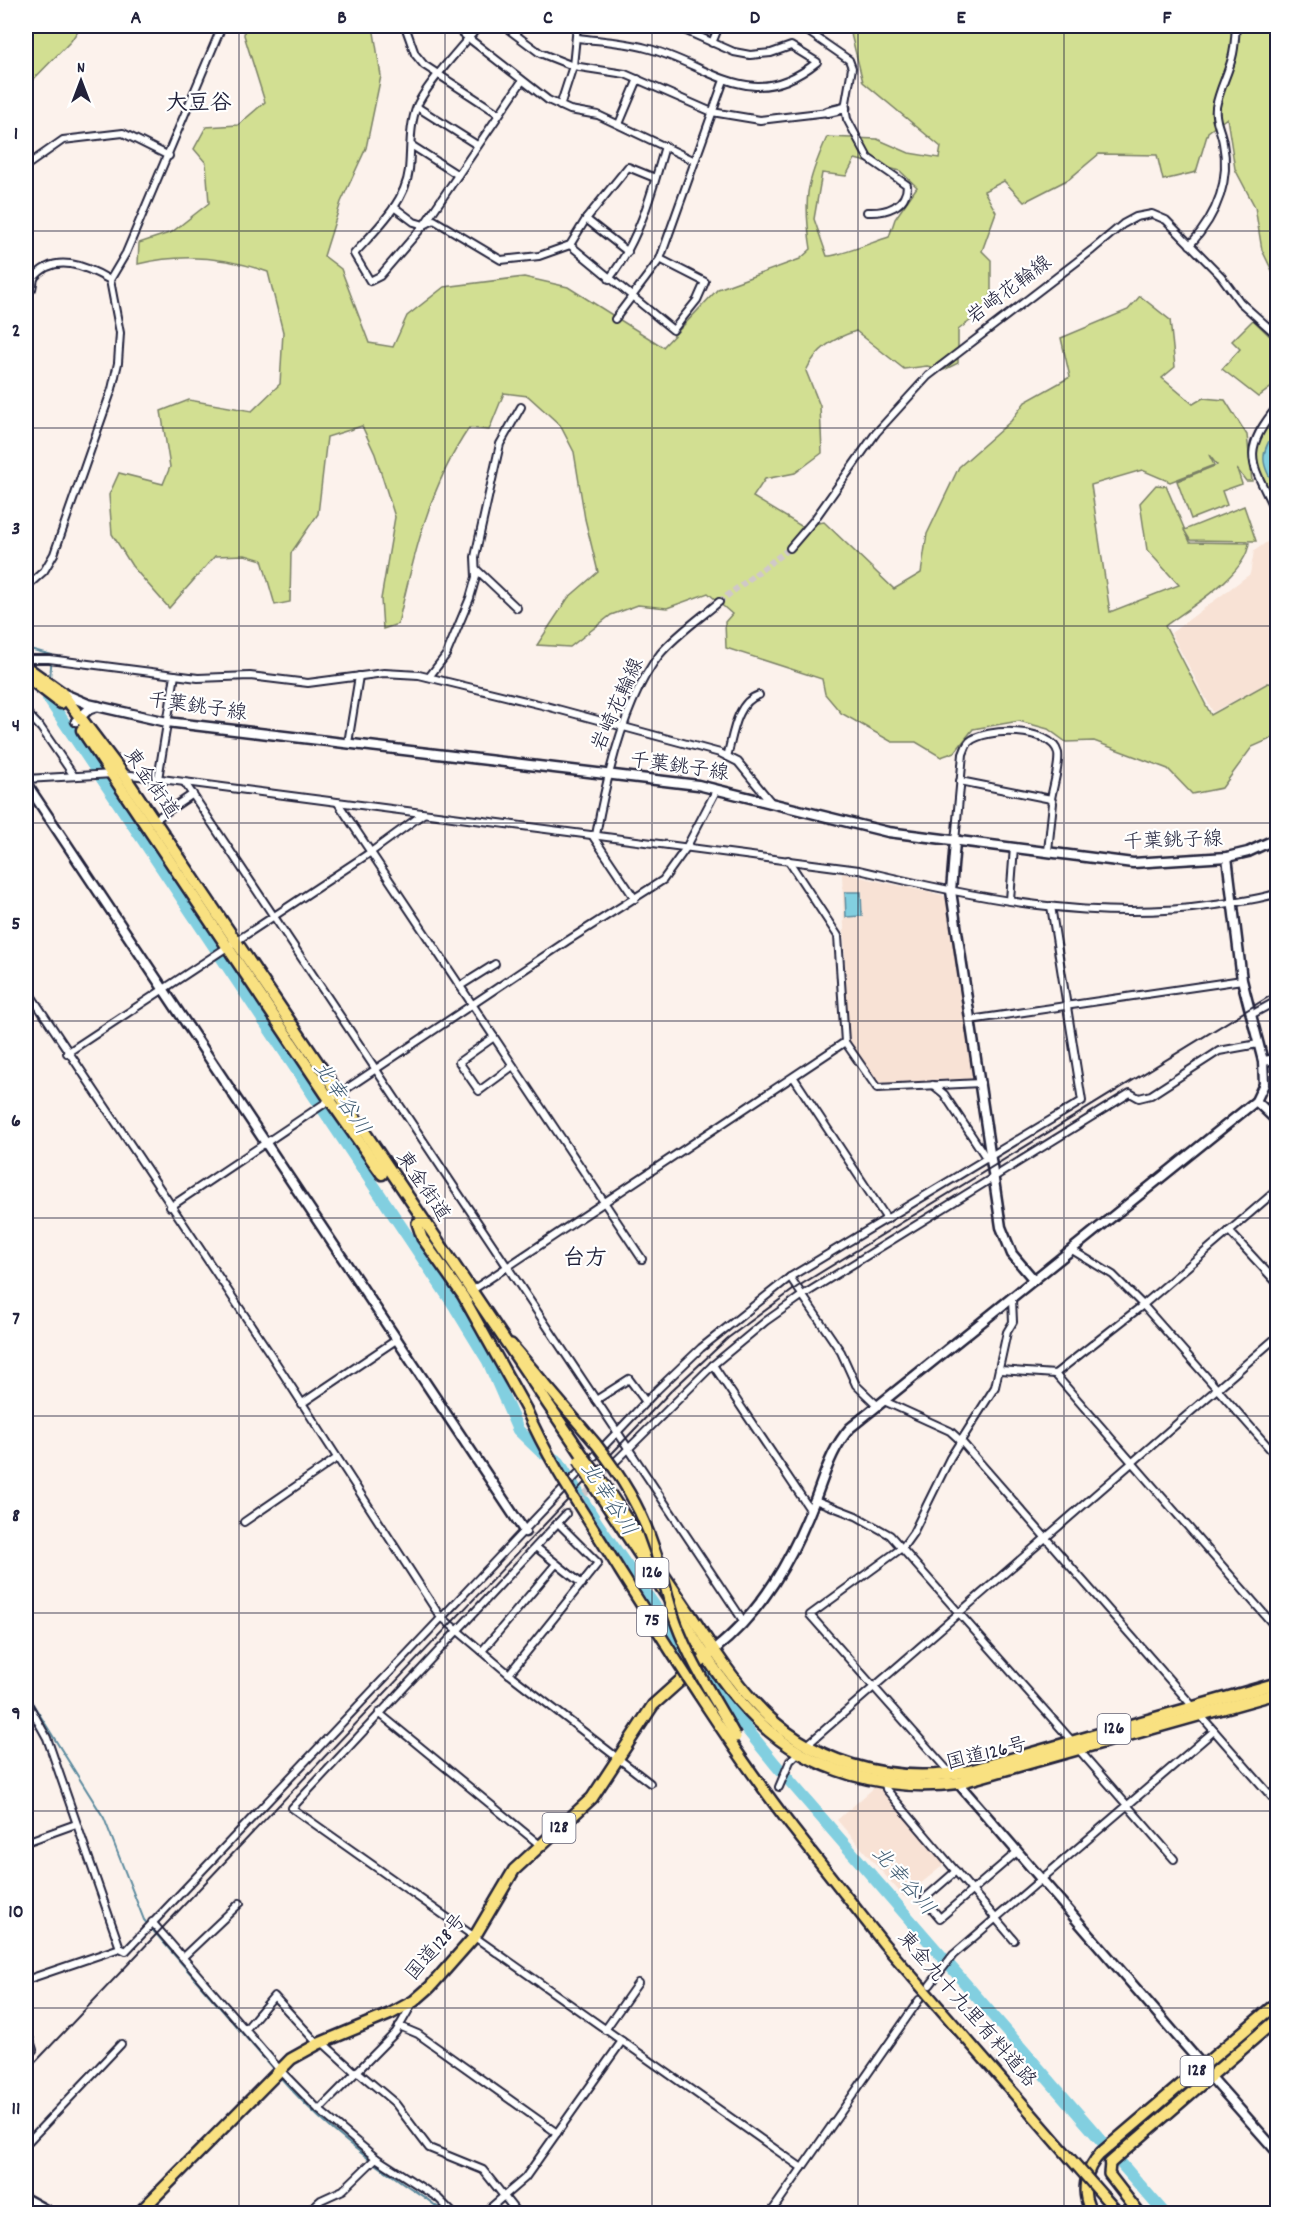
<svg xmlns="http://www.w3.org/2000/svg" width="1303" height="2239" font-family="Dekko,'Klee One',sans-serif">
<rect width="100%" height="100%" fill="#fcf2ec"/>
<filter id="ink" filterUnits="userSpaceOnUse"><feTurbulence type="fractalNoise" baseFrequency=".0167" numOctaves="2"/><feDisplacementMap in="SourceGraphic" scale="12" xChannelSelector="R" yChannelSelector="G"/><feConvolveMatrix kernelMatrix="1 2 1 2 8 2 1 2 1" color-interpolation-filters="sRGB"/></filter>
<g filter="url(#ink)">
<g fill="#f8e2d5">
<path d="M1277,535V682L1271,681L1213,712L1171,633L1250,574L1254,551Z"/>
<path d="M842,873L942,895L949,900L974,1081L876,1083L848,1039Z"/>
<path d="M876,1786L881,1787L946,1863L904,1897L837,1820Z"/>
</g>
<g fill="#d2df92" stroke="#7a8066" stroke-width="1.5" fill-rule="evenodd">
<path d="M26,26H81L71,41L26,87Z"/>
<path d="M245,26H373L381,76L366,148L341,202L324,256L341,269L369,343L393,347L407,316L444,287L524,277L568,287L663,347L718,289L800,259L811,249C803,199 806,184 827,137L877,139L909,153L939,158L941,147L863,82L849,26H1277V281L1262,250L1255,207L1235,169L1227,118L1208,132L1196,172L1163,180L1157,155L1099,154L1069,179L1024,202L1004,181L984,191L996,212L982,251L991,260V305L958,330V363L944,370L927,366L904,369L856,331C834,338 816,349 806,371L820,406L822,453L795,473L765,479L753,497L801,526L824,522L894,589L921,573L927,534L959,467L1011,421L1025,402L1070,377L1061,338L1128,310L1140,296L1170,320L1175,367L1162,378L1193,404L1203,398L1225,400L1247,435L1252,481H1246L1237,469L1242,484L1222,491L1227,505L1191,519L1177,481L1217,465L1209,455L1214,465L1170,482L1142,470L1091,485L1110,612L1179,585L1147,550L1140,503L1156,485L1166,486L1190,542L1249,543C1246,575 1190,607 1165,626L1211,715L1268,683L1277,684V736L1252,747L1222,788L1192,794L1168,769L1094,741L1066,742L1048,729L1019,721L973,729L955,752L941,757L916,742H892L841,713L825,694L822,679L726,648L725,622L732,614L708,593L667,608L638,605L611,615L570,647L537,645L568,598L598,572L585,519L574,452L560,425L528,396L504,393L489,430L469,428C429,487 414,555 398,624L383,629L381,599L395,517L375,454L362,426L327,437L318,514L291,553L290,602L275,605L262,560L245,555L215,556L169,608L132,566L112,534L109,495L119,473L163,484L170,467L161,411L189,400L252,411L280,384L283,332L268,272C226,257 182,253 138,264L139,243L172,232L209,203L206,163L194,149L206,127L238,125L265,102L244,35ZM855,159L900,171L917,187L895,219L889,237C875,241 838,257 827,256L814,219L822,173L846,176Z"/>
<path d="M1253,320L1277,343V383L1258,397L1222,369L1240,349L1232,341Z"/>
<path d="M1277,412V504C1255,461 1243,454 1277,412Z"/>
<path d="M1244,506L1256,541L1190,540L1184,530Z"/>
</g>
<g fill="#82cfe0" stroke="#5c8a9e" stroke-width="1.5">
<path d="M1277,428V490C1260,462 1259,455 1277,428Z"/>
<path d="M845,892H861L862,916L846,917Z"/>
</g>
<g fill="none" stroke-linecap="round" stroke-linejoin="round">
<g stroke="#5c8a9e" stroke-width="2">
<path d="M26,648L52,655L50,678"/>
<path d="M26,1693L104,1818L144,1920L274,2070"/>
<path d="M280,2077C314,2116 353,2149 396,2178C412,2190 430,2199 445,2214"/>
</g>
<g stroke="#82cfe0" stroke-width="12">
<path d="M48,698L455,1307L488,1361L518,1430L540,1451L559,1462L597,1523L686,1651"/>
<path d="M703,1675L775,1764L1165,2214"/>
</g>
<g stroke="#d0c8c9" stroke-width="6" stroke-dasharray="6 3" stroke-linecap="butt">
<path d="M719,602L790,548"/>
<path d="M566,1514L613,1464"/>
</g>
<g stroke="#22223b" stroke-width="10">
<g id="street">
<path d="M405,26L415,54L424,65L499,114"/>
<path d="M453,26L548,100L570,110L598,115L695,161"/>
<path d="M479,26C463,45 426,85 417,106C409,126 411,150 409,170C405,204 375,230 354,254L370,281L380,276L424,225L522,81"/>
<path d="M504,26L540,53L573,66L625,74L712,112L760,120L828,112"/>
<path d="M800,26L849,60L852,68L845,108L847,119L868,158L907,185C907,207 885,213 867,212"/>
<path d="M578,38C600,41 624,42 646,48C710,64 750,116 817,62L791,46L771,53L750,55L734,52L675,26"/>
<path d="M712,43L719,26"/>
<path d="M560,106L573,66L577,26"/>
<path d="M417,107L477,145"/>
<path d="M619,124L638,79"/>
<path d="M411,145L458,175"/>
<path d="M26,171V166L63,140L123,133L169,156"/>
<path d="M394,207L414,222L424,225L434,220L501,260L539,256L570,245L586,219L628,167L655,178"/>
<path d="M586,219L628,252"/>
<path d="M570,245L673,330L697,300L705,282L660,259"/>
<path d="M1190,245C1216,216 1231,183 1223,143C1221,129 1214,121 1216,107C1219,90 1228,74 1232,58C1235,48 1235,36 1236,26"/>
<path d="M26,260L34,278L32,289L26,292"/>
<path d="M34,278C54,252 86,266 110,280"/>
<path d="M609,279C639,241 652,192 665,146"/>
<path d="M615,319L660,259L724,80"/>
<path d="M1278,406C1236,456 1255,465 1278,518"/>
<path d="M790,548L814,520L876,433L928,376L1092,250L1123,224L1136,217L1152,214L1166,220L1221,276L1240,302L1278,336"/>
<path d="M476,569L517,608"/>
<path d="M26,587L44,571L54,554L112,389L118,363L120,333L110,280L126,253L222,26"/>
<path d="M26,659H49L198,678L250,676L308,683L384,673L419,675L546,706L720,753L738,762L770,801"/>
<path d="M429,677L446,655L470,598L476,577L475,557L480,534L500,444L521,407"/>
<path d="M26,712L41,728L74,776"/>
<path d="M348,743L359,676"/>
<path d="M727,757C733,736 736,702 759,695"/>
<path d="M123,774L859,870C976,898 1095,923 1215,905C1235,902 1258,900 1278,893"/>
<path d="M26,779L113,774"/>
<path d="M158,779L175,675"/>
<path d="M960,781L1051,799L1053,803L1048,851"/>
<path d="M185,783L744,1622"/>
<path d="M338,803L642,1259"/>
<path d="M159,817L193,794"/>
<path d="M592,835L635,899"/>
<path d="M596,835C606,780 624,699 660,654C677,634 699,619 719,602"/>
<path d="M955,842L963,754C965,750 966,745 969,742C985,727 1052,727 1058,753C1060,765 1053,786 1051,799"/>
<path d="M788,860L838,936L845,1042"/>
<path d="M1010,900L1014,847"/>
<path d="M460,986L495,964"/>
<path d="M26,988L269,1352L439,1615L509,1674L650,1783"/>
<path d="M1251,1015L1278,1000"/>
<path d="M970,1020L1242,980"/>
<path d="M494,1037L459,1062L479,1091L513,1066"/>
<path d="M67,1053L371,852L423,814"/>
<path d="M794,1078L887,1219"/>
<path d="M933,1085L944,1094L987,1159"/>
<path d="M170,1207L567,941L663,880L686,848L717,789"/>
<path d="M1229,1231L1278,1284"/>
<path d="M1072,1250L1113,1275L1143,1305L1278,1458"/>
<path d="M790,1277L841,1352L856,1385L878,1406"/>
<path d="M471,1291L845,1042L877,1088L981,1083"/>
<path d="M713,1365L811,1511"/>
<path d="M1000,1370L1055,1374L1143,1305L1278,1189"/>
<path d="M1055,1374L1278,1630"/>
<path d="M596,1400L629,1379L646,1402"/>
<path d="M884,1401L950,1431L961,1441L1278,1804"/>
<path d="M301,1404L396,1340"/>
<path d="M615,1462L713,1365L766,1321L803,1295L1130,1093L1139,1098L1151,1095L1219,1051L1258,1044"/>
<path d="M815,1500L856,1516L890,1535L1072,1741"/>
<path d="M566,1514L292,1808L802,2168"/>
<path d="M244,1522L337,1458"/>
<path d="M537,1548L582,1584"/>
<path d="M482,1651L556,1564"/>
<path d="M509,1674L598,1563L559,1524"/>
<path d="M26,1700L47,1738L120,1948"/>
<path d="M379,1713L540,1845"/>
<path d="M807,1745L1278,1336"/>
<path d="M1079,1750L1174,1859"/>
<path d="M950,1773L810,1615L903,1547L913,1533L950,1458L995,1387L1007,1332L1013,1322L1012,1299"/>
<path d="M885,1783L886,1789L1014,1940"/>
<path d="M779,1787L790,1761L799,1752"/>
<path d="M26,1842L76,1824"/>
<path d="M956,1871L924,1899L940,1918L1017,1852"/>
<path d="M152,1922L279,2069L319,2110L376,2158L438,2198L454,2214"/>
<path d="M183,1957L240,1903"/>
<path d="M26,1980L120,1948L126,1951L657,1390L701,1348L790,1277L1082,1101L1051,906"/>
<path d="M930,1985L953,1955L1214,1731"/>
<path d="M399,2026L418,2034L557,2133"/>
<path d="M26,2027L33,2050L26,2057"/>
<path d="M246,2029L274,1996L318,2044"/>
<path d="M605,2030L638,1983"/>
<path d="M323,2043L356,2073"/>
<path d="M357,2071L395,2103L429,2148L483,2170L518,2214"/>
<path d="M319,2110L396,2032L414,2001"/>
<path d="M26,2144L121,2044"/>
<path d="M305,2214L321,2200L343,2190L376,2158"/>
<path d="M483,2214L525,2178L622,2041"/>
<path d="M770,2214L919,2000"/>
</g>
</g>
<g stroke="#22223b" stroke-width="13">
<g id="secondary">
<path d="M828,112L845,108"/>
<path d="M62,693L88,704L167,722L698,785L888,832L1133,863L1227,857L1248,852L1278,838"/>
<path d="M76,721L89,709L98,706"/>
<path d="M26,783L525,1532"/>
<path d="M955,842L951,891L1001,1227L1012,1254L1034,1280"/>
<path d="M1263,1061L1278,1059"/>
<path d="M1256,1101L1274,1118L1278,1129"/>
<path d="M714,1650C762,1612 792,1559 814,1502C825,1475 830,1451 850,1428L1256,1101L1264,1084L1263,1061L1242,980L1227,857"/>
<path d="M958,1783L1203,2066"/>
<path d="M1210,2076L1278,2153"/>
<path d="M26,2199L53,2214"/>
</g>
</g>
<g stroke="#22223b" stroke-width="14">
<g id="primary">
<path d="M417,1223L422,1238L463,1296L526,1409"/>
<path d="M511,1344L596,1444"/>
<path d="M791,1826L884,1944L1069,2157"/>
<path d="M1110,2163L1109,2174L1140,2214"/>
<path d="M1104,2197L1119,2214"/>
<path d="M1093,2214C1079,2194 1085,2169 1101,2153"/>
</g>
</g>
<g stroke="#22223b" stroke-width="15">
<g id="highway">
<path d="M26,667L61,692L123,774L583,1456"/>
<path d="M26,676L61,703"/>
<path d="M82,730L330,1100L382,1174"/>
<path d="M604,1485C632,1528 661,1571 690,1614C710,1644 729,1675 754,1702C808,1763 890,1786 969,1771L1278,1683"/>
<path d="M597,1490C623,1529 649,1569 675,1608C700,1647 725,1690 759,1722C811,1772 887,1792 958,1783L1278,1693"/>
<path d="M1101,2153L1278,2002"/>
<path d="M1110,2163L1278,2018"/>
<path d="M138,2214L291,2059L318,2044L390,2014L414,2001L430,1987L475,1936L514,1870L592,1798L653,1705L711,1653"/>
</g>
</g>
<use href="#street" stroke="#fff" stroke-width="6"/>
<use href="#secondary" stroke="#fff" stroke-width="8"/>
<use href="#primary" stroke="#f9e181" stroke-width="9"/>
<use href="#highway" stroke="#f9e181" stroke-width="10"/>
<path stroke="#22223b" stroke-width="2" d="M26,2072L671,1391L728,1338L797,1287L1278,991"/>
<g stroke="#22223b" stroke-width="14" stroke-linecap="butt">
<g id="primary-bridge">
<path d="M526,1409C551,1467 587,1517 620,1571C674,1657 729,1745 791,1826"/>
<path d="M596,1444C621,1476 641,1508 654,1548C663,1572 667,1599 676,1623C691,1664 715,1699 736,1737"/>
<path d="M1069,2157L1104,2197"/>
</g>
</g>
<g stroke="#22223b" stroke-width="15" stroke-linecap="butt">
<g id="highway-bridge">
<path d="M583,1456L604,1485"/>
<path d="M579,1461L597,1490"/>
</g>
</g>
<use href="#primary-bridge" stroke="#f9e181" stroke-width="9"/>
<use href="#highway-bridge" stroke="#f9e181" stroke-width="10"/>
</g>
</g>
<path fill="none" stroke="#22223b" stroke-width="1.5" stroke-opacity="0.55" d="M239,26V2214M445,26V2214M652,26V2214M858,26V2214M1064,26V2214M26,231H1278M26,428H1278M26,626H1278M26,823H1278M26,1021H1278M26,1218H1278M26,1416H1278M26,1613H1278M26,1811H1278M26,2008H1278"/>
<g text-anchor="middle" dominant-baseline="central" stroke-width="4.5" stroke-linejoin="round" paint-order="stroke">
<g fill="#fff" stroke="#646476" stroke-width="1.5">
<rect x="635.5" y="1558" width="33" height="30" rx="4.5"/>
<rect x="637" y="1606" width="30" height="30" rx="4.5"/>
<rect x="1097.5" y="1714" width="33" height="30" rx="4.5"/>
<rect x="542.5" y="1813" width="33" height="30" rx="4.5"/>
<rect x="1180.5" y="2056" width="33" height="30" rx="4.5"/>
</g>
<g font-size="18" font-weight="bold" fill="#22223b">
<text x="652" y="1573">126</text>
<text x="652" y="1621">75</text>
<text x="1114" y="1729">126</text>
<text x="559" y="1828">128</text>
<text x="1197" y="2071">128</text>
</g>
<g font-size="20" fill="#22223b" stroke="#fff">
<text transform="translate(1010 291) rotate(-37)">岩崎花輪線</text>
<text transform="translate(619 705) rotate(-66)">岩崎花輪線</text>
<text transform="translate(197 708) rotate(8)">千葉銚子線</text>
<text transform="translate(679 768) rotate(8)">千葉銚子線</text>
<text transform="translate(150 784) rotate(55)">東金街道</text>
<text transform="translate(1173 842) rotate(-2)">千葉銚子線</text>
<text transform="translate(422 1187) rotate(56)">東金街道</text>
<text transform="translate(987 1755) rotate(-14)">国道126号</text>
<text transform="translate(437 1948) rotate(-49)">国道128号</text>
<text transform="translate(966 2010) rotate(49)">東金九十九里有料道路</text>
</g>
<g font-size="21" font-style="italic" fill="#445f75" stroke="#fff">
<text transform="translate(340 1099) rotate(56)">北幸谷川</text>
<text transform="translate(607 1500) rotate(57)">北幸谷川</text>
<text transform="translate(902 1882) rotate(49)">北幸谷川</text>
</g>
<g font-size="22" font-weight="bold" fill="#22223b" stroke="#fff">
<text x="199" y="104">大豆谷</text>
<text x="585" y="1259">台方</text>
</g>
</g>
<rect width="1303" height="2239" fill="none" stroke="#fff" stroke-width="66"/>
<g transform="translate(81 81)" stroke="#ffffff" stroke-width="4.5" paint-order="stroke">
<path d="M0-4.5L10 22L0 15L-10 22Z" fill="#22223b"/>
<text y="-9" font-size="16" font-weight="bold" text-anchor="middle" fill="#22223b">N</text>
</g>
<rect x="33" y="33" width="1237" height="2173" fill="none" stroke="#22223b" stroke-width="2"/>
<g font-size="20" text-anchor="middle" font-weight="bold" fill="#22223b">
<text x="136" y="23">A</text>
<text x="342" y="23">B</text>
<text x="548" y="23">C</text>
<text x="755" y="23">D</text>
<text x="961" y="23">E</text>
<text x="1167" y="23">F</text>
<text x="16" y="139">1</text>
<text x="16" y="336">2</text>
<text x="16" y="534">3</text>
<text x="16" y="731">4</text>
<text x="16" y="929">5</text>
<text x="16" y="1126">6</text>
<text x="16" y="1324">7</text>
<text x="16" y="1521">8</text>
<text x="16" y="1719">9</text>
<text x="16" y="1917">10</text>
<text x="16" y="2114">11</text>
</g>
</svg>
